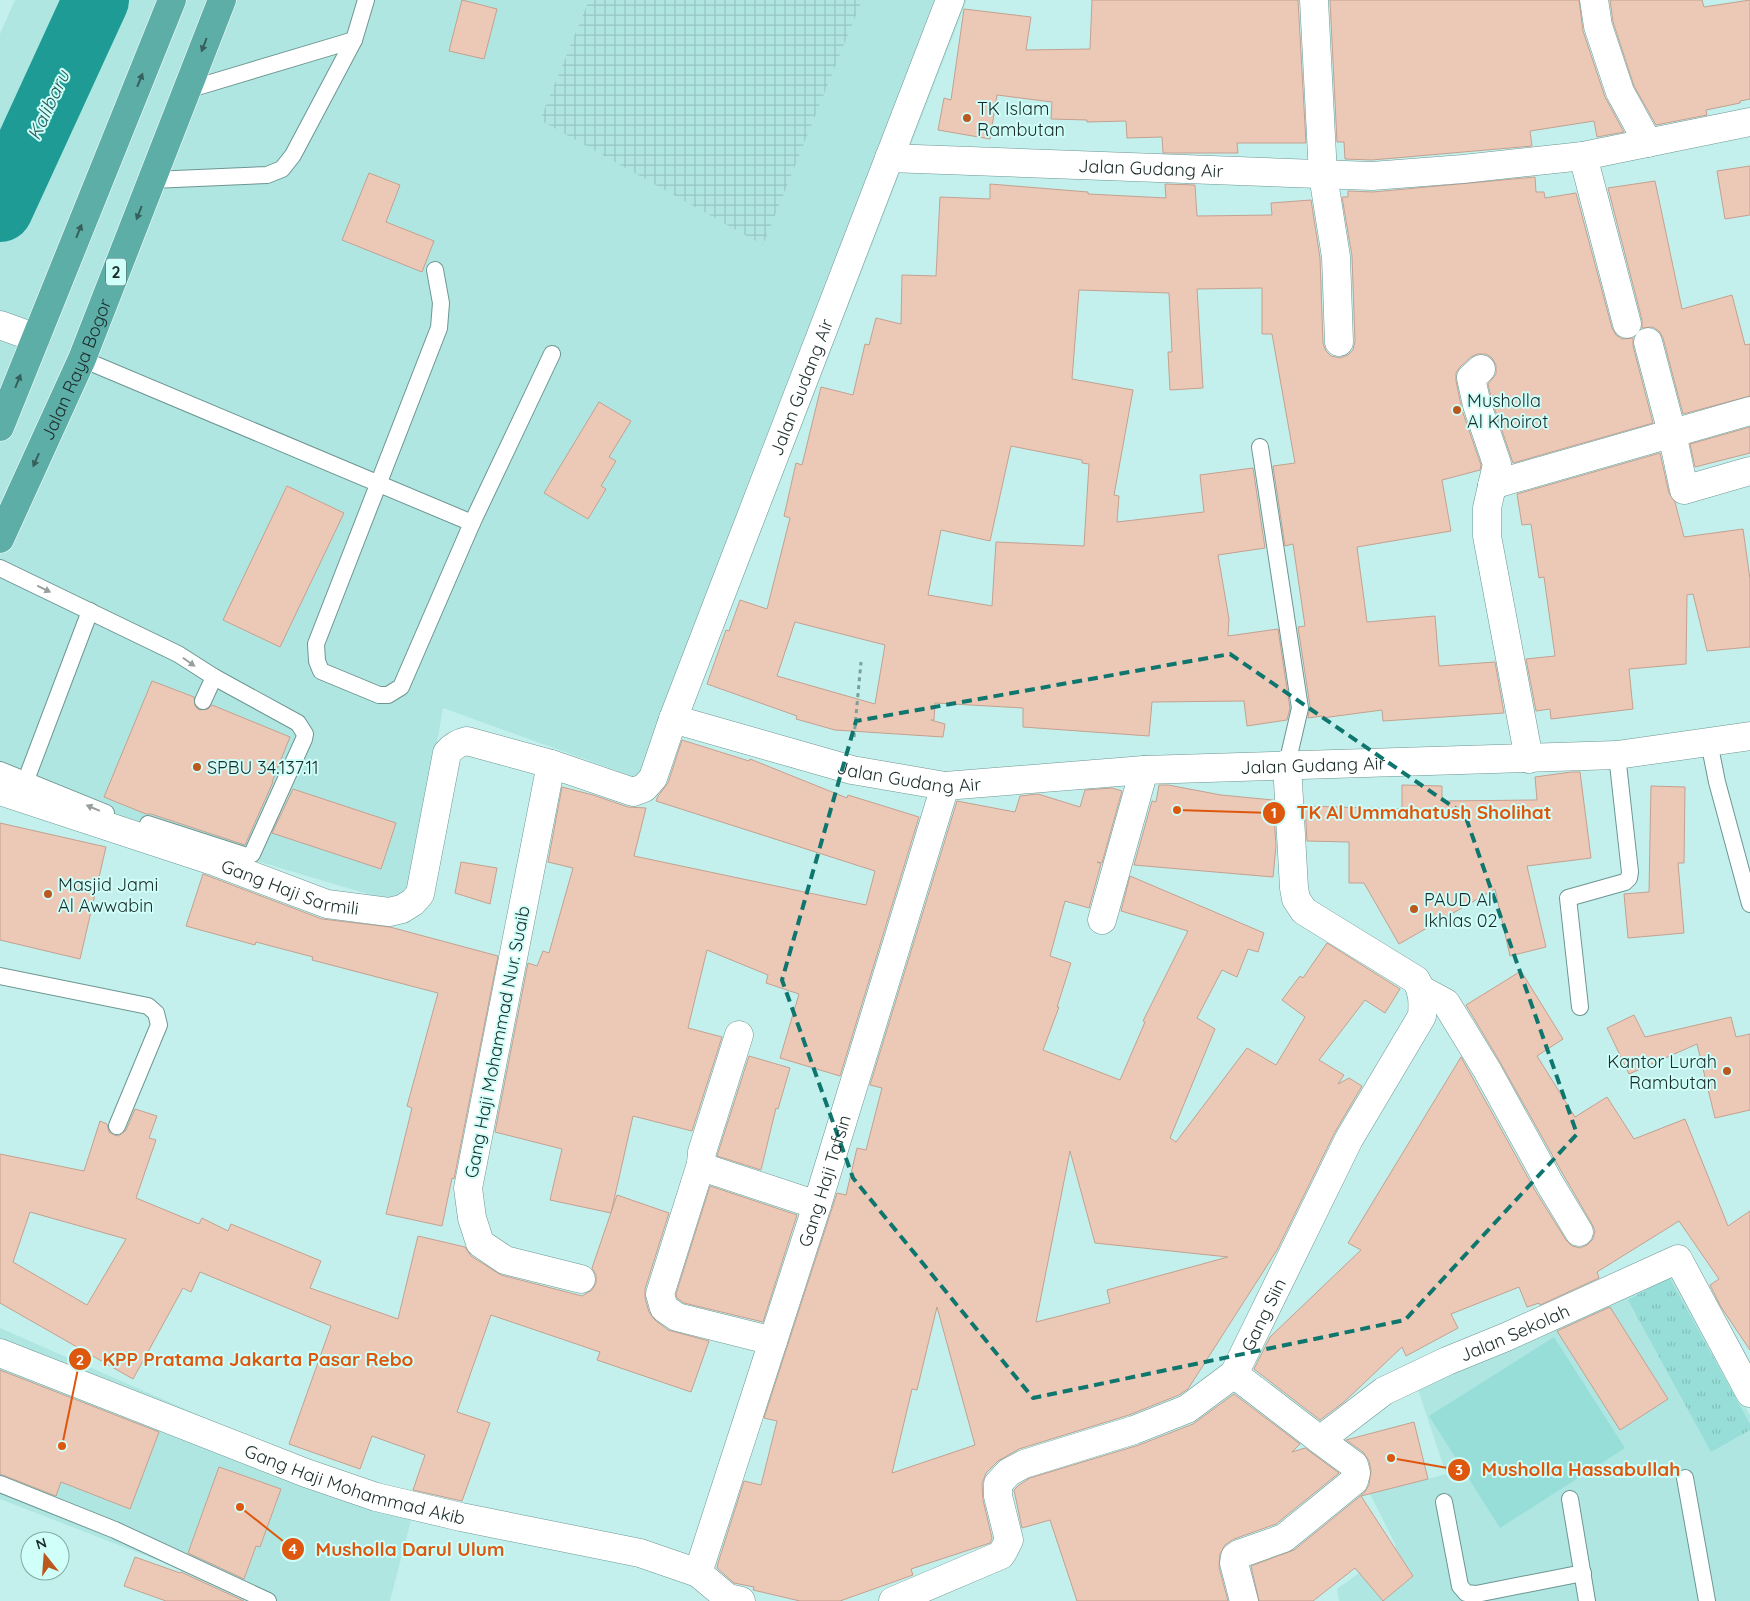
<svg xmlns="http://www.w3.org/2000/svg" width="1750" height="1601" font-family="Quicksand,sans-serif">
<defs>
<pattern id="industrial-grid" width="8" height="8" patternUnits="userSpaceOnUse" patternTransform="scale(1.25)"><rect width="8" height="8" fill="#b0e6e1"/><path d="M0 4h8M4 0v8" fill="none" stroke="#97c5c1"/></pattern>
<pattern id="grass-tufts" width="24" height="20" patternUnits="userSpaceOnUse" patternTransform="scale(1.25)"><rect width="24" height="20" fill="#97ded8"/><path d="M3 7l-1-3M5 7V3M7 7l1-3M15 17l-1-3M17 17v-4M19 17l1-3" fill="none" stroke="#82bfba"/></pattern>
</defs>
<rect width="100%" height="100%" fill="#c3f0ec"/>
<g fill="#b0e6e1">
<path d="M15,0H967L662,787L443,708L408,906L0,785V34Z"/>
<path d="M1671,1271L1750,1415V1601H1339L1337,1589L1396,1546L1370,1494L1446,1474L1415,1380Z"/>
<path d="M0,1328L414,1509L390,1601H263L0,1499Z"/>
</g>
<path fill="url(#industrial-grid)" d="M589,0H862L763,245L540,120Z"/>
<path fill="url(#grass-tufts)" d="M1669,1277L1750,1424V1430L1711,1452L1628,1300Z"/>
<path fill="#97ded8" d="M1554,1337L1625,1448L1500,1528L1429,1416Z"/>
<g fill="none" stroke-linecap="round" stroke-linejoin="round">
<path stroke="#1e9b95" stroke-width="66" d="M0,209L96,0"/>
</g>
<g fill="#ecc8b7" stroke="#c3a190" fill-rule="evenodd">
<path d="M462,0L497,9L484,59L449,51Z"/>
<path d="M1092,0H1298L1306,143H1237L1238,153H1163L1162,137L1127,138L1126,121L1087,122V120L1051,119L1052,102L997,95L990,139L938,130L944,98L951,100L964,9L1031,17L1026,50L1090,49Z"/>
<path d="M1330,0H1579L1583,31L1605,97L1624,132L1597,137L1594,121L1530,131L1532,146L1372,160L1345,159L1344,142H1337Z"/>
<path d="M1610,0H1702L1704,7L1750,0V99L1740,101V103L1706,110L1707,115L1656,125L1634,86L1613,22Z"/>
<path d="M1750,166V215L1725,219L1717,171Z"/>
<path d="M369,173L400,185L386,222L434,241L422,272L342,240Z"/>
<path d="M1535,177L1536,192H1544L1545,198L1576,193L1612,328L1616,335L1622,339L1633,338V346L1653,423L1513,463L1492,401L1488,384L1496,374V365L1492,358L1486,354H1477L1471,357L1460,367L1456,373V381L1462,410L1481,465L1480,470L1442,480L1451,531L1357,547L1367,622L1435,616L1439,666L1495,662L1504,713L1383,721L1382,710L1322,718V716L1308,718L1310,706L1298,627L1305,626L1293,544L1285,546L1273,466L1295,463L1272,334H1262V288L1197,289L1203,388L1170,390L1168,352H1172L1169,293L1079,290L1072,379L1133,390L1114,495L1119,496L1117,522L1204,512L1200,475L1253,468L1265,548L1218,555L1229,619L1228,636L1278,629L1290,708L1287,720L1247,726L1244,701L1152,702L1149,736L1023,727V708L935,703L934,720H931L945,724L943,737L835,730L796,719L797,716L707,684L726,630L729,631L740,600L767,609L790,518L784,516L796,463L802,465L821,387L853,395L865,344L869,345L876,318L901,324L902,275L936,276L940,197L990,199V184L1088,192V194L1166,198L1165,184L1195,185L1197,216L1272,215L1271,203L1311,200L1320,258L1323,343L1326,351L1331,356L1340,358L1348,355L1353,350L1355,341L1352,256L1342,197H1348V191L1373,192ZM1011,446L1082,460V463L1089,464L1084,546L996,542L992,606L928,595L941,530L990,541ZM795,622L885,645L875,704L777,676Z"/>
<path d="M1655,181L1682,309L1732,295L1745,345L1750,344V396L1683,414L1663,338L1659,331L1653,327L1642,328V320L1608,188Z"/>
<path d="M599,402L631,421L609,457L616,461L601,486L606,489L588,519L544,493Z"/>
<path d="M1750,427V453L1695,467L1690,444Z"/>
<path d="M1660,453L1669,493L1675,502L1684,537L1743,529L1750,579V647L1707,651L1693,594L1687,595L1686,664L1629,669L1633,709L1551,719L1550,709L1536,711L1526,659L1555,656L1544,577L1539,578L1531,524L1522,525L1517,494Z"/>
<path d="M287,486L344,513L280,647L223,620Z"/>
<path d="M152,681L194,697L195,706L199,710L208,709L212,705L290,737L272,782H273L245,845L151,814H146L104,797Z"/>
<path d="M682,740L749,761L750,759L847,798L848,795L919,817L840,1076L780,1058L799,994L766,983L768,975L707,950L688,1028L722,1037L692,1131L633,1116L611,1213L550,1200L562,1149L495,1132L528,963L537,966L543,951L549,953L573,868L548,862L562,787L593,795L628,807L646,808L634,856L866,905L875,871L656,801L658,796L668,783Z"/>
<path d="M1571,772H1580L1591,858L1527,866L1546,947L1510,956L1495,889L1399,944L1364,883H1349V842L1307,841L1305,806L1402,809V785L1442,786V801L1537,800L1535,777Z"/>
<path d="M1159,785H1168L1221,795L1273,800L1276,846L1273,877L1134,865L1152,801L1156,802Z"/>
<path d="M1651,786L1685,787L1684,863H1678L1684,933L1628,938L1624,894L1649,892Z"/>
<path d="M1112,788L1122,791L1102,863L1097,862L1101,864L1089,908L1065,901L1050,956L1071,963L1057,1007H1059L1043,1050L1120,1080L1145,1022L1143,1021L1188,931L1121,911L1130,876L1264,933L1258,952L1248,949L1237,977L1222,970L1197,1018L1215,1029L1170,1138L1176,1142L1247,1048L1276,1065L1305,1017L1282,1000L1300,976L1303,978L1327,943L1400,989L1385,1013L1365,1000L1319,1060L1344,1075L1338,1084L1349,1078L1362,1086L1335,1132L1277,1250L1188,1389L1179,1395L1129,1415L1019,1449L998,1461L986,1473L982,1484L983,1500L992,1538L990,1543L911,1569L913,1575L840,1601H800L753,1590L754,1587L734,1583L717,1568L718,1563L744,1481L761,1485L777,1421L764,1418L837,1193L846,1195L857,1148L866,1150L882,1088L870,1085L957,801L1015,812L1020,796L1038,794L1080,807L1085,790ZM1070,1151L1095,1243L1228,1257L1107,1290L1110,1303L1036,1322ZM937,1307L975,1445L892,1473L912,1389L917,1390Z"/>
<path d="M293,789L396,823L381,869L272,833Z"/>
<path d="M0,823L106,847L80,959L0,940Z"/>
<path d="M461,862L497,868L490,904L455,893Z"/>
<path d="M203,874L322,919L390,927L498,956L454,1179L452,1178L442,1226L386,1214L412,1108L407,1106L438,993L312,960L313,957L256,942L255,945L186,926Z"/>
<path d="M1521,971L1563,1039L1537,1056L1575,1117L1607,1097L1634,1139L1685,1119L1728,1226L1750,1211V1350L1721,1307L1710,1285L1719,1279L1679,1221L1597,1272L1599,1278L1540,1305L1539,1303L1527,1307L1519,1287L1451,1314L1458,1328L1406,1356L1402,1347L1344,1402L1320,1420L1254,1369L1270,1337L1361,1250L1348,1243L1461,1057L1536,1192L1566,1240L1572,1246L1580,1248L1587,1245L1593,1239L1595,1231L1592,1224L1564,1176L1500,1062L1466,1005Z"/>
<path d="M1634,1015L1645,1037L1731,1017L1736,1037L1750,1034V1110L1715,1118L1697,1044L1629,1074L1607,1028Z"/>
<path d="M749,1056L790,1068L778,1109L776,1108L761,1170L717,1156Z"/>
<path d="M135,1109L157,1116L149,1138L156,1140L136,1198L199,1224L202,1218L228,1231L231,1224L321,1261L310,1288L398,1319L418,1236L465,1247L471,1256L501,1275L582,1296L592,1290L596,1283V1275L592,1268L617,1195L669,1213L645,1289V1298L649,1312L655,1320L668,1330L709,1341L691,1392L597,1360L600,1352L491,1315L457,1412L490,1423L462,1501L413,1490L425,1455L372,1436L360,1469L289,1444L331,1326L200,1272L191,1292L183,1288L133,1379L0,1303V1154L84,1171L100,1121L107,1124L109,1132L114,1135L119,1136L126,1130ZM30,1212L126,1239L87,1305L13,1262Z"/>
<path d="M710,1186L797,1215L763,1322L684,1303L677,1298L676,1294Z"/>
<path d="M1610,1307L1668,1399L1620,1430L1557,1331Z"/>
<path d="M0,1370L159,1432L130,1509L61,1482L56,1496L0,1474Z"/>
<path d="M1234,1394L1300,1444L1292,1452L1305,1448L1339,1473L1276,1524L1234,1539L1225,1545L1220,1554L1219,1567L1228,1601H1077L1050,1520L1022,1528L1014,1490L1019,1485L1030,1478L1139,1445L1193,1424Z"/>
<path d="M1414,1422L1428,1479L1361,1496L1413,1576L1383,1601L1355,1568L1313,1601H1259L1251,1566L1294,1550L1364,1493L1369,1485L1371,1470L1369,1461L1363,1452L1346,1440Z"/>
<path d="M219,1467L281,1489L260,1547L256,1546L244,1579L188,1553Z"/>
<path d="M135,1557L180,1573L181,1572L244,1601H166L124,1586Z"/>
</g>
<g fill="none" stroke-linecap="round" stroke-linejoin="round">
<g stroke="#6c9693" stroke-width="18">
<g id="service">
<path d="M187,90L354,40"/>
<path d="M152,180L267,175L282,169L293,155L354,40L366,0"/>
<path d="M82,359L472,523L401,687L388,695H379L321,671L317,661L316,644L439,328L441,303L435,270"/>
<path d="M1260,447L1300,708L1287,764"/>
<path d="M472,523L552,354"/>
<path d="M0,568L178,654L214,677L203,701"/>
<path d="M1709,742L1717,782L1750,904"/>
<path d="M0,770L106,813"/>
<path d="M26,780L90,611"/>
<path d="M148,824L247,856L252,854L304,739L305,734L298,723L214,677"/>
<path d="M0,976L148,1006L156,1013L159,1025L117,1126"/>
<path d="M1580,1007L1568,898L1625,882L1629,878L1630,872L1617,755"/>
<path d="M1685,1478L1707,1601"/>
<path d="M0,1484L115,1530L268,1601"/>
<path d="M1570,1499L1587,1601"/>
<path d="M1444,1502L1460,1586L1466,1593L1476,1594L1583,1573"/>
</g>
</g>
<g stroke="#6c9693" stroke-width="29">
<g id="minor">
<path d="M1314,0L1323,175L1336,257L1339,342"/>
<path d="M1594,0L1598,26L1620,92L1648,143"/>
<path d="M1583,156L1627,324"/>
<path id="s1" d="M889,158L1372,176L1463,169L1583,156L1750,122"/>
<path d="M0,325L36,338"/>
<path d="M1648,342L1672,433L1684,490L1750,471"/>
<path d="M1481,369L1471,378L1477,405L1497,464L1487,508V536L1529,759"/>
<path d="M1492,485L1750,411"/>
<path id="s2" d="M673,719L852,770L945,786L1144,770L1617,755L1750,736"/>
<path d="M551,764L468,1188L472,1218L480,1243L505,1260L581,1279"/>
<path id="s3" d="M0,791L213,861L327,904L389,912L402,909L413,902L420,894L447,753C453,746 458,743 467,741L551,764L633,792L644,788L653,778L673,719L950,0"/>
<path d="M1102,920L1144,770"/>
<path d="M1422,990L1446,1003L1487,1070L1550,1184L1579,1232"/>
<path d="M739,1035L702,1152L701,1164L660,1294L664,1308L677,1317L773,1341"/>
<path d="M701,1164L708,1169L817,1205"/>
<path id="s4" d="M0,1353L306,1473L376,1497L461,1517L640,1553L698,1573L728,1598L741,1601"/>
<path id="s5" d="M1234,1374L1320,1440L1384,1391L1447,1361L1506,1337L1678,1259L1750,1393"/>
<path id="s6" d="M698,1573L817,1205L945,786"/>
<path id="s7" d="M893,1601L1001,1555L1005,1548L1009,1540L998,1496V1484L1009,1472L1024,1464L1134,1430L1187,1409L1234,1374L1349,1139L1422,1016C1423,1002 1423,992 1416,980L1304,911L1296,899L1294,888L1287,764"/>
<path d="M1244,1601L1234,1563L1235,1557L1239,1554L1284,1538L1354,1481L1356,1473L1354,1465L1320,1440"/>
</g>
</g>
<g stroke="#fff" stroke-width="29">
<g id="trunk">
<path d="M0,427L172,0"/>
<path id="s8" d="M0,539L82,359L222,0"/>
</g>
</g>
<path stroke="#7d9f9c" stroke-width="3" stroke-dasharray="4 4" stroke-linecap="butt" d="M854,737L861,662"/>
<use href="#service" stroke="#fff" stroke-width="16"/>
<use href="#minor" stroke="#fff" stroke-width="28"/>
<use href="#trunk" stroke="#5eaea8" stroke-width="28"/>
</g>
<defs><path id="oneway-solid" d="M-6-.8H1V-3.2L6.5 0L1 3.2V.8H-6Z" transform="scale(1.25)"/></defs>
<g fill="#35605c">
<use href="#oneway-solid" transform="translate(204 45) rotate(111)"/>
<use href="#oneway-solid" transform="translate(140 80) rotate(-68)"/>
<use href="#oneway-solid" transform="translate(139 213) rotate(111)"/>
<use href="#oneway-solid" transform="translate(79 231) rotate(-68)"/>
<use href="#oneway-solid" transform="translate(18 381) rotate(-68)"/>
<use href="#oneway-solid" transform="translate(36 460) rotate(114)"/>
</g>
<g fill="#98a09f">
<use href="#oneway-solid" transform="translate(44 589) rotate(26)"/>
<use href="#oneway-solid" transform="translate(189 662) rotate(35)"/>
<use href="#oneway-solid" transform="translate(93 808) rotate(-157)"/>
</g>
<path fill="none" stroke="#0f766e" stroke-width="4" stroke-dasharray="10 6" stroke-linejoin="round" d="M1230,654L1465,815L1577,1134L1405,1320L1033,1398L853,1178L782,980L856,721Z"/>
<g fill="#ba581d" stroke="#d0fef9" stroke-width="2">
<circle cx="967" cy="118" r="5"/>
<circle cx="1457" cy="410" r="5"/>
<circle cx="197" cy="767" r="5"/>
<circle cx="48" cy="894" r="5"/>
<circle cx="1414" cy="909" r="5"/>
<circle cx="1727" cy="1071" r="5"/>
</g>
<g text-anchor="middle" dominant-baseline="central" stroke-width="4" stroke-linejoin="round" paint-order="stroke">
<rect fill="#d0fef9" stroke="#516b68" stroke-width="1" x="106" y="258.5" width="20" height="27" rx="4"/>
<g font-size="16" font-weight="bold" fill="#1a2c2a">
<text x="116" y="272">2</text>
</g>
<g font-size="18" fill="#1a2c2a" stroke="#d0fef9" text-anchor="start">
<text x="977" y="108">TK Islam<tspan x="977" dy="21">Rambutan</tspan></text>
<text x="1467" y="400">Musholla<tspan x="1467" dy="21">Al Khoirot</tspan></text>
<text x="207" y="767">SPBU 34.137.11</text>
<text x="58" y="884">Masjid Jami<tspan x="58" dy="21">Al Awwabin</tspan></text>
<text x="1424" y="899">PAUD Al<tspan x="1424" dy="21">Ikhlas 02</tspan></text>
<text x="1717" y="1061" text-anchor="end">Kantor Lurah<tspan x="1717" dy="21">Rambutan</tspan></text>
</g>
<g font-size="18" fill="#1a2c2a" stroke="#d0fef9">
<text stroke="none"><textPath href="#s1" startOffset="262">Jalan Gudang Air</textPath></text>
<text stroke="none"><textPath href="#s8" startOffset="186">Jalan Raya Bogor</textPath></text>
<text stroke="none"><textPath href="#s3" startOffset="1230">Jalan Gudang Air</textPath></text>
<text stroke="none"><textPath href="#s2" startOffset="649">Jalan Gudang Air</textPath></text>
<text stroke="none"><textPath href="#s2" startOffset="244">Jalan Gudang Air</textPath></text>
<text stroke="none"><textPath href="#s3" startOffset="306">Gang Haji Sarmili</textPath></text>
<text transform="translate(497 1042) rotate(-79)">Gang Haji Mohammad Nur. Suaib</text>
<text stroke="none"><textPath href="#s6" startOffset="412">Gang Haji Tafsin</textPath></text>
<text stroke="none"><textPath href="#s7" startOffset="522">Gang Siin</textPath></text>
<text stroke="none"><textPath href="#s5" startOffset="332">Jalan Sekolah</textPath></text>
<text stroke="none"><textPath href="#s4" startOffset="379">Gang Haji Mohammad Akib</textPath></text>
</g>
<g font-size="19" font-style="italic" fill="#2b5c58" stroke="#d0fef9">
<text transform="translate(48 105) rotate(-65)">Kalibaru</text>
</g>
</g>
<path fill="none" stroke="#de570e" stroke-width="2" d="M1177 810L1274 813M62 1446L80 1359M1391 1458L1459 1470M240 1507L293 1549"/>
<g fill="#de570e" stroke="#d0fef9" stroke-width="2">
<circle cx="1177" cy="810" r="5"/>
<circle cx="62" cy="1446" r="5"/>
<circle cx="1391" cy="1458" r="5"/>
<circle cx="240" cy="1507" r="5"/>
<circle cx="1274" cy="813" r="12"/>
<circle cx="80" cy="1359" r="12"/>
<circle cx="1459" cy="1470" r="12"/>
<circle cx="293" cy="1549" r="12"/>
</g>
<g font-size="15" text-anchor="middle" font-weight="bold" fill="#fff">
<text x="1274" y="818">1</text>
<text x="80" y="1365">2</text>
<text x="1459" y="1475">3</text>
<text x="293" y="1554">4</text>
</g>
<g font-size="19" text-anchor="middle" font-weight="bold" fill="#de570e" stroke="#d0fef9" stroke-width="4" stroke-linejoin="round" paint-order="stroke">
<text x="1424" y="819">TK Al Ummahatush Sholihat</text>
<text x="258" y="1366">KPP Pratama Jakarta Pasar Rebo</text>
<text x="1581" y="1476">Musholla Hassabullah</text>
<text x="410" y="1556">Musholla Darul Ulum</text>
</g>
<g transform="translate(45 1556) rotate(343)"><circle r="24" fill="#d0fef9" stroke="#87aaa6"/>
<path d="M0-4L9 19L0 12L-9 19Z" fill="#ba581d"/>
<text y="-8" font-size="14" font-weight="bold" text-anchor="middle" fill="#1a2c2a">N</text>
</g>
</svg>
